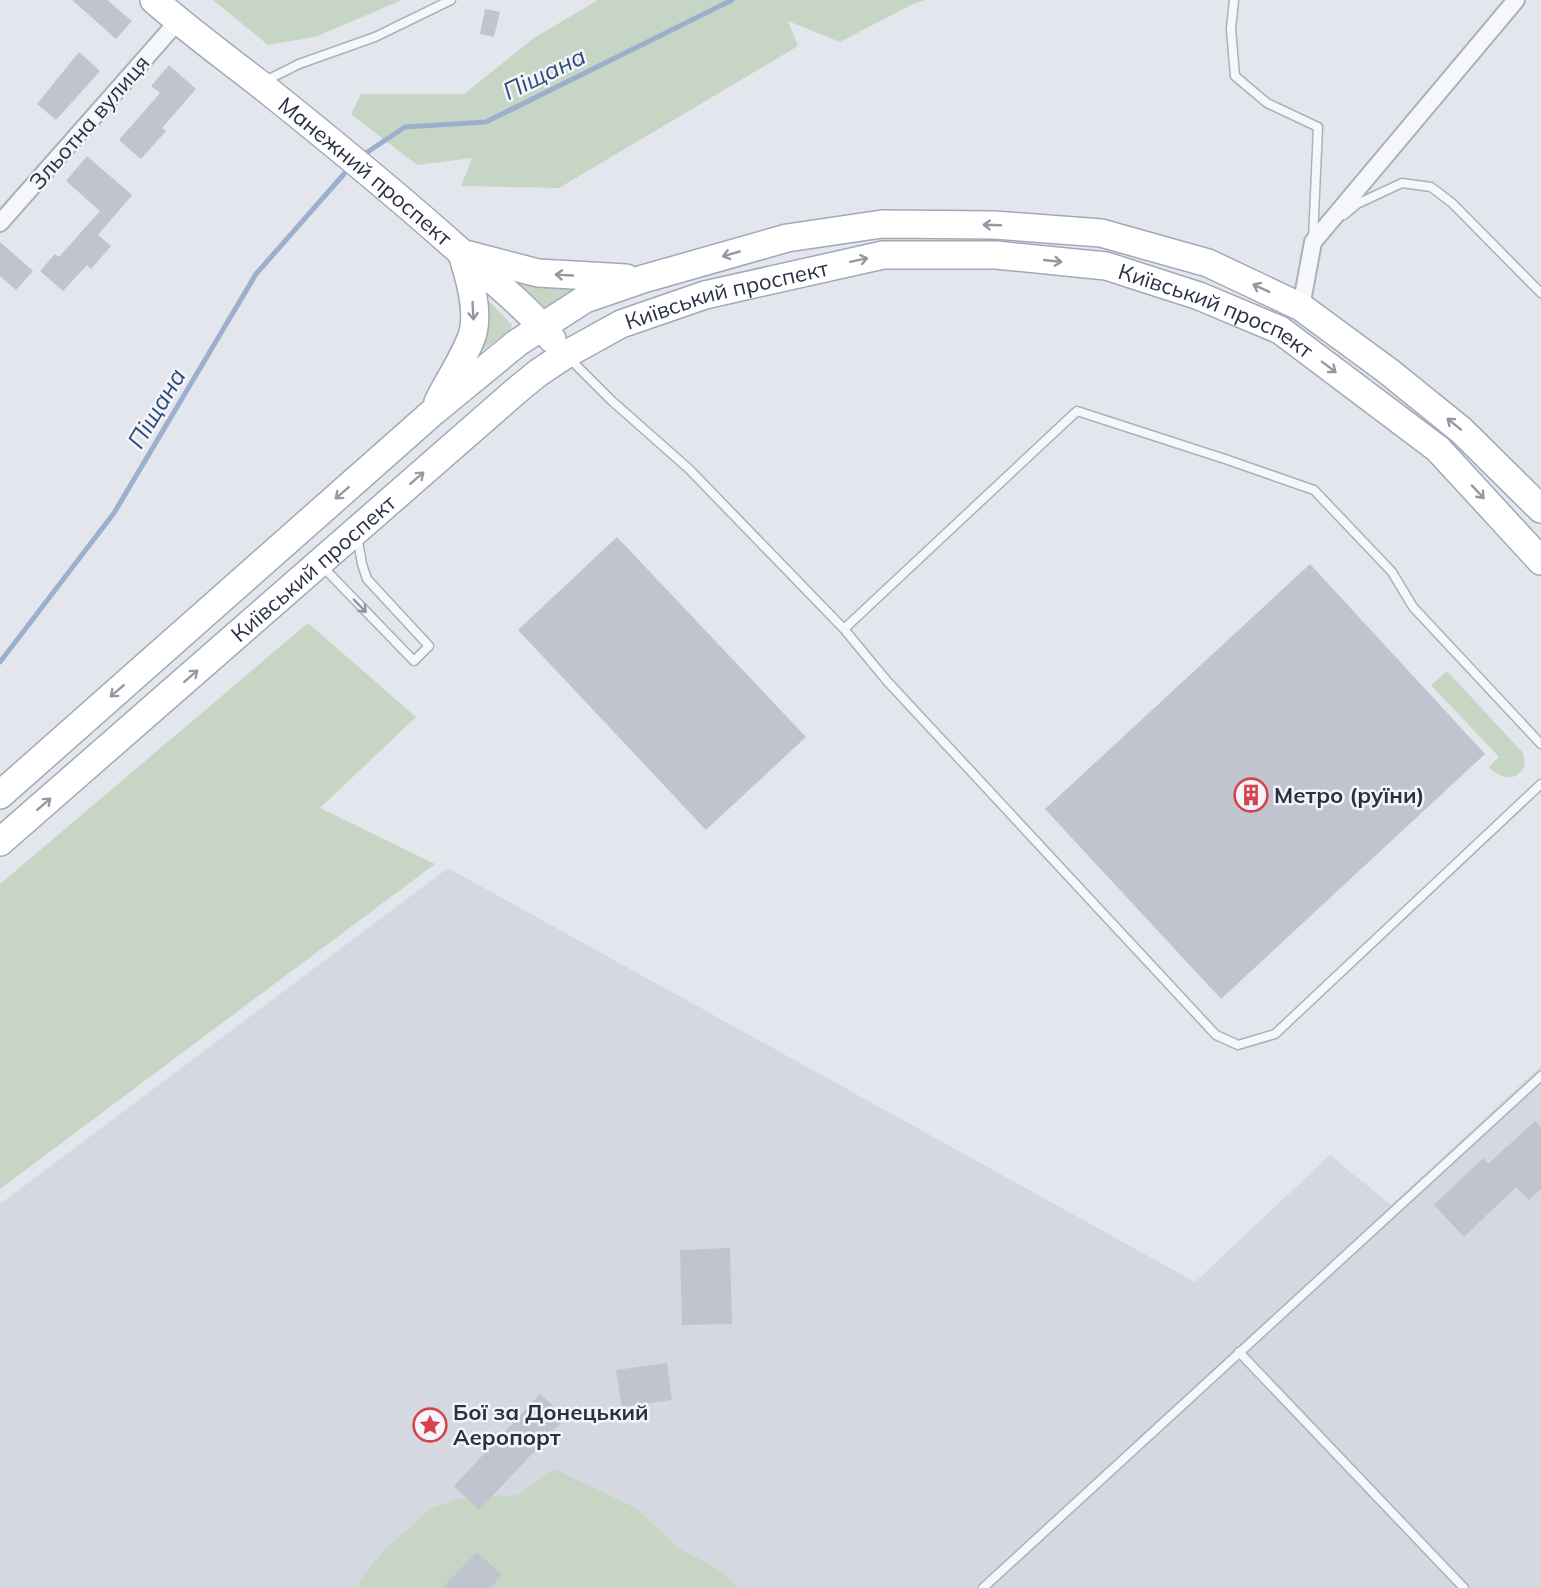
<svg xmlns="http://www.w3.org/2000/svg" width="1541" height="1588" font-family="Mulish,sans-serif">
<rect width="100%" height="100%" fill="#e3e6ec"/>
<path fill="#d5d8e1" d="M448,868L1195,1282L1330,1155L1391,1205L1541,1066V1588H0V1204Z"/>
<g fill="#c7d6c4">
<path d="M213,0H402L315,37L268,45Z"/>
<path d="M598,0H925L911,5L840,42L788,21L798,46L559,188L461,186L472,158L417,165L351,114L361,94H464L534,38Z"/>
<path d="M504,275L587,285L548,308L541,307Z"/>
<path d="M482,294L512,325L510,330L479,353Z"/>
<path d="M308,623L416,717L320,808L435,864L0,1189V884Z"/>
<path d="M1447,671L1523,753L1525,764C1519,783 1500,779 1489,767L1499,757L1431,685Z"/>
<path d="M554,1469L636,1508L677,1547L719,1570L739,1588H359V1581L384,1550L430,1509L460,1498L517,1495Z"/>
</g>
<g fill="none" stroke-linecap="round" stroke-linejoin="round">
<g stroke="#9cb0cd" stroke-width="5">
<path d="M366,153L405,127L486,122L732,0"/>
<path d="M0,662L114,513L256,274L344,174"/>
</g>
</g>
<g fill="#c0c4cf">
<path d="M72,0H107L132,21L116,39Z"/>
<path d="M485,9L500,12L494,37L480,34Z"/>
<path d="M79,52L100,71L56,120L37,104Z"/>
<path d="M169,65L196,89L162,128L166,131L141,159L119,140L160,93L151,86Z"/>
<path d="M87,156L132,195L98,235L111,246L91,269L87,265L63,291L40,271L55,254L59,257L100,211L66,181Z"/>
<path d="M0,242L33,271L16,290L0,276Z"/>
<path d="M617,537L806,737L706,830L518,630Z"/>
<path d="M1310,564L1485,754L1221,999L1045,809Z"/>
<path d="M1535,1121L1541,1127V1189L1529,1200L1516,1187L1464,1237L1434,1205L1483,1158L1488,1164Z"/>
<path d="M730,1248L732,1324L682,1325L680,1250Z"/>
<path d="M667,1363L672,1400L622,1407L616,1370Z"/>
<path d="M540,1394L566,1418L479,1510L454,1486Z"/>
<path d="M477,1552L502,1575L490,1588H442Z"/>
</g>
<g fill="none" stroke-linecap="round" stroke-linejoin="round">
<g stroke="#acb0ba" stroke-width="11">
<g id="lane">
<path d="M1234,0L1231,29L1235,76L1267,103L1318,127L1313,239"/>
<path d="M265,81L299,64L375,37L451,0"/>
<path d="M1344,215L1357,204L1402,183L1431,187L1452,203L1541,293"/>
<path d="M568,357L612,401L689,469L844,629L1077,411L1225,459L1314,490L1392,572L1413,607L1541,744"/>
<path d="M322,566L414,661L429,646L367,579L362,564L357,536"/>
<path d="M844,629L887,681L1216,1035L1238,1045L1275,1034L1541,784"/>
<path d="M1239,1352L1464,1588"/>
<path d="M983,1588L1541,1076"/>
</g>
</g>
<g stroke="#acb0ba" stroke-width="20">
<g id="street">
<path d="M0,223L178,21"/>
<path d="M1301,307L1313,242L1516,0"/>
</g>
</g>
<g stroke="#a1a9b8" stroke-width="30">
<g id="primary">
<path id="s1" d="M154,0C188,30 225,57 261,85C330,140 398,196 463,254C494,282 527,307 552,339"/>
<path d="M469,255L538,273L626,278"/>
<path d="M438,402C449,380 464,358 472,336C480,312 469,276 462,254"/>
<path d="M0,795L433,412L517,343L585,299L643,279L787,238L882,224L994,225L1101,233L1208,263L1301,307L1388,371L1461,430L1541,509"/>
<path id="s2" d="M0,842L516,391L538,373L565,355L621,324L705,295L883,255H996L1106,266L1199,296L1280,330L1438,449L1541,561"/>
</g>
</g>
<use href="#lane" stroke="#f6f7fa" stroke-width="8"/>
<use href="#street" stroke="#f6f7fa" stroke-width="16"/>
<use href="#primary" stroke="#fff" stroke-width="27"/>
</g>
<defs><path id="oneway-shaft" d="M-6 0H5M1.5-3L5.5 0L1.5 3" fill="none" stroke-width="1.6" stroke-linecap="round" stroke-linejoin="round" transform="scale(1.5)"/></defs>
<g stroke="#9498a2">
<use href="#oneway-shaft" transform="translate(992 225) rotate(-178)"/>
<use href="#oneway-shaft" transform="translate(731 254) rotate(164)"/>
<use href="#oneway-shaft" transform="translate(859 260) rotate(-12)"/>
<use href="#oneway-shaft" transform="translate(1053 261) rotate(6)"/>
<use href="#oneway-shaft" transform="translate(564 275) rotate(-177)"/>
<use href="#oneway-shaft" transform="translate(1261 288) rotate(-155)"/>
<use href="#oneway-shaft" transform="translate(473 311) rotate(87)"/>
<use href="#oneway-shaft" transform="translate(1329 367) rotate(37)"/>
<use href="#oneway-shaft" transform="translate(1454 424) rotate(-141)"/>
<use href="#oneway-shaft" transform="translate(417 478) rotate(-41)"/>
<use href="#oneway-shaft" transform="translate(1478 492) rotate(47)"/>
<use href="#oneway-shaft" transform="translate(342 493) rotate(139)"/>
<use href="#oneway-shaft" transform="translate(191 676) rotate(-41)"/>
<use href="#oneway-shaft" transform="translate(117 691) rotate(139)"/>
<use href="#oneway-shaft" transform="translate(44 804) rotate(-41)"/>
</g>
<use stroke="#9094a0" href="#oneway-shaft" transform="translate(360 606) rotate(46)"/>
<defs>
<g id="building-ring" transform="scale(1.725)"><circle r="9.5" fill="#f3f5f9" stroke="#d6434c" stroke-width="1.5"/><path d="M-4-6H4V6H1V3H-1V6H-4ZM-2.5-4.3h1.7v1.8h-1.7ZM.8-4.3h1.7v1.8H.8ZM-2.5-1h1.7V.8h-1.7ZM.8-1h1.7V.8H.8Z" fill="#d6434c"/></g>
<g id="sight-ring" transform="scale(1.725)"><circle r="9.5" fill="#f3f5f9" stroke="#d6434c" stroke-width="1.5"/><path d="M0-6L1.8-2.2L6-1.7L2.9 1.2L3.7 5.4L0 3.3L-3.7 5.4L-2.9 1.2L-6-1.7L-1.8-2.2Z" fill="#d6434c"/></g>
</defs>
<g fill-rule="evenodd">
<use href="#building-ring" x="1251" y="795"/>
<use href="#sight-ring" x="430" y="1425"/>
</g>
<g text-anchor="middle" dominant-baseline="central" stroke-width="5" stroke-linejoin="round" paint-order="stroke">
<g font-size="22" fill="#2a3145" stroke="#f3f5f9">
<text transform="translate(89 122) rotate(-49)">Зльотна вулиця</text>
<text stroke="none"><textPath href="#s1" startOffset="272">Манежний проспект</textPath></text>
<text stroke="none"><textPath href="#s2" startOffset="920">Київський проспект</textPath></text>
<text stroke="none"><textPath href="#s2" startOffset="1424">Київський проспект</textPath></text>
<text stroke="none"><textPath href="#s2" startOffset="416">Київський проспект</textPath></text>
</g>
<g font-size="22" font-weight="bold" fill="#2a3145" stroke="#f3f5f9" text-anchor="start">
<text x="1274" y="795">Метро (руїни)</text>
<text x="453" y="1412">Бої за Донецький<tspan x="453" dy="25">Аеропорт</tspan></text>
</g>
<g font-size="24" font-style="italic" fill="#314c7c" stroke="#f3f5f9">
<text transform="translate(544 73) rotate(-26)">Піщана</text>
<text transform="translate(156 408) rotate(-59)">Піщана</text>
</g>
</g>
</svg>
